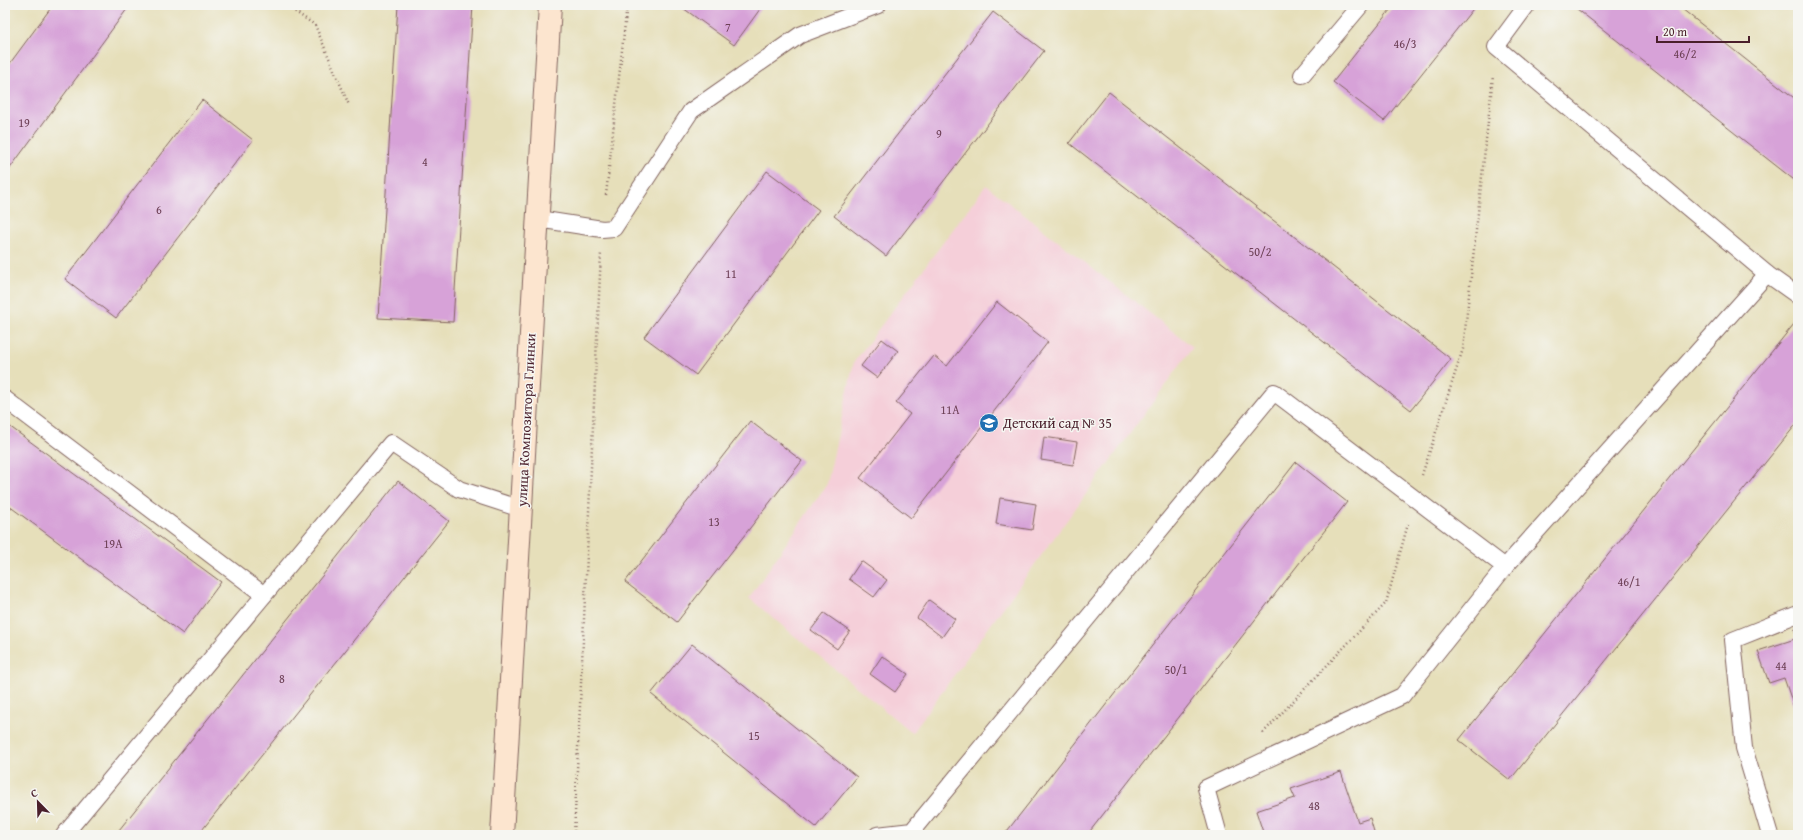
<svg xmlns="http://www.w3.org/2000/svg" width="1803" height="840" font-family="'Gentium Book Plus',serif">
<rect width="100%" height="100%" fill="#f6f6f2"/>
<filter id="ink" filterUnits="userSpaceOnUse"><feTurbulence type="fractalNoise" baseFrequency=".025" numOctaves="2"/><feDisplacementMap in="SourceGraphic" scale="8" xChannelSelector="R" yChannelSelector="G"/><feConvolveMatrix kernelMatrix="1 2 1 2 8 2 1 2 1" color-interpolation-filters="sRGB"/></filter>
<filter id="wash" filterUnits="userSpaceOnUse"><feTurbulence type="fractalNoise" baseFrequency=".012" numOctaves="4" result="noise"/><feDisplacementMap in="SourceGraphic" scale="16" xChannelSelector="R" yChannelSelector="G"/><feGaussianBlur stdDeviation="0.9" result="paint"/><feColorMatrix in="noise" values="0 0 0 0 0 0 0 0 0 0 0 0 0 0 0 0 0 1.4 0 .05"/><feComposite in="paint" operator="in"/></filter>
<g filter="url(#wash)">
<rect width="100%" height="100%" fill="#e6dfba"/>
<path fill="#f5cfd9" d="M986,185L1193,347L912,733L749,598L827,484L854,362Z"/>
<g id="blocks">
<g fill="#d7a2d8">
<path d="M53,5H130L5,175V70Z"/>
<path d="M398,5H473L453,322L378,318Z"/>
<path d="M685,5H763L734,45L683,8Z"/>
<path d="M1394,5H1476L1384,121L1333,82Z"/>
<path d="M1572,5H1677L1798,101V183Z"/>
<path d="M993,12L1044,51L886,256L834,216Z"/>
<path d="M1109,92L1451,359L1411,410L1069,143Z"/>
<path d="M202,100L253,140L116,318L65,279Z"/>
<path d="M767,171L819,210L696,375L644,337Z"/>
<path d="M997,302L1048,342L911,518L860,478L910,414L896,403L934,356L947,366Z"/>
<path d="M1798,319V422L1510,780L1459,740Z"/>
<path d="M882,339L898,351L877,378L861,366Z"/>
<path d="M750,421L802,461L677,622L625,582Z"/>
<path d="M5,423L221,582L183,634L5,503Z"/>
<path d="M1044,437L1077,442L1073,465L1041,460Z"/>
<path d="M1296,462L1347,502L1087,835H1004Z"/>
<path d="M398,481L449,521L198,835H115Z"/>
<path d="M1000,498L1036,504L1032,530L996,524Z"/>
<path d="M861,561L887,580L874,597L849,579Z"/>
<path d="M929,600L955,619L942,637L917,618Z"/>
<path d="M824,613L850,631L837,649L811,630Z"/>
<path d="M1798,628V719L1784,678L1769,683L1758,651L1798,638L1794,629Z"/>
<path d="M692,644L857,777L816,827L651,694Z"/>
<path d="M882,656L908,674L895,692L870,674Z"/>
<path d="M1341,772L1358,822L1370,818L1375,835H1264L1256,811L1295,798L1291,789Z"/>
</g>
</g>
</g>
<g filter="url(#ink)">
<use href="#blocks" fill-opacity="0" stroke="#81625d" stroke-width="1"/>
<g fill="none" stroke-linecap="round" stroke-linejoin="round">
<g stroke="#81625d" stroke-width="18">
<g id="lane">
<path d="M1527,5L1496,47L1767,274"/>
<path d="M1302,75L1361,5"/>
<path d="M538,219L602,229L614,228L691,111L800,35L878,5"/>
<path d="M5,399L264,595"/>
<path d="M1505,567L1767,274L1798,296"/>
<path d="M64,835L391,443L459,489L521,509"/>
<path d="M877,835L912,831L1274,392L1505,567L1402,696L1206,788L1219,835"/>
<path d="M1770,835L1744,748L1733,640L1798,614"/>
</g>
</g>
<g stroke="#81625d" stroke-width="24">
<path id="secondary" d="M502,835L550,5"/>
</g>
<g stroke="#81625d" stroke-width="2.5" stroke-dasharray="1 3" stroke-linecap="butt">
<path d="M285,5L315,25L349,105"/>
<path d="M606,195L627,5"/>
<path d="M1422,475L1463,349L1493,76"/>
<path d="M1263,733L1386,603L1408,524"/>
<path d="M574,835L601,252"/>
</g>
<use href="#lane" stroke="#fff" stroke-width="16"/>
<use href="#secondary" stroke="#fce5cf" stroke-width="22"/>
</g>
</g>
<defs>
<g id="school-disc" transform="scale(1)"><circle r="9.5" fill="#1f6fb2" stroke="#f6f6f2"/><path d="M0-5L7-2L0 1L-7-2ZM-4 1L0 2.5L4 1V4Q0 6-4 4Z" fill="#fff"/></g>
</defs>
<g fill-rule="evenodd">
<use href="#school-disc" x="989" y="423"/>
</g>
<g text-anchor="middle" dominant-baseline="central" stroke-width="3" stroke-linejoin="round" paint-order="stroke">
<g font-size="12" fill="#6d4056">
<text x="728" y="27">7</text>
<text x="1405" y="43">46/3</text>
<text x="1685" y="53">46/2</text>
<text x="24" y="122">19</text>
<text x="939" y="133">9</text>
<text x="425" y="161">4</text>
<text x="159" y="209">6</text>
<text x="1260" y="251">50/2</text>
<text x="731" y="273">11</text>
<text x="950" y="409">11А</text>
<text x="714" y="521">13</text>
<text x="113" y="543">19А</text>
<text x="1629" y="581">46/1</text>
<text x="1781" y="665">44</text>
<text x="1176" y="669">50/1</text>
<text x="282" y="678">8</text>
<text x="754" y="735">15</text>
<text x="1314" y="805">48</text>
</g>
<g font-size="14" fill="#4a1f2b" stroke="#f6f6f2">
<text transform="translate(526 420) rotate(-87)">улица Композитора Глинки</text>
</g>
<g font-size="14" fill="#4a1f2b" stroke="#f6f6f2" text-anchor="start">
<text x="1003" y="423">Детский сад № 35</text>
</g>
</g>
<rect width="1803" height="840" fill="none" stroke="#f6f6f2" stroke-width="20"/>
<g transform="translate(38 802) rotate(337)" stroke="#f6f6f2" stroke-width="3" paint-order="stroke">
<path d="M0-3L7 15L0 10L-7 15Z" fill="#4a1f2b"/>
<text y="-6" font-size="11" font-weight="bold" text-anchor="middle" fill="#4a1f2b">С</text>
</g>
<path d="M1657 36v6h92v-6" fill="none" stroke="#4a1f2b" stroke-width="2"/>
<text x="1663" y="36" font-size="12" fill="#4a1f2b" stroke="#f6f6f2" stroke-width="3" paint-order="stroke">20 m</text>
</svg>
